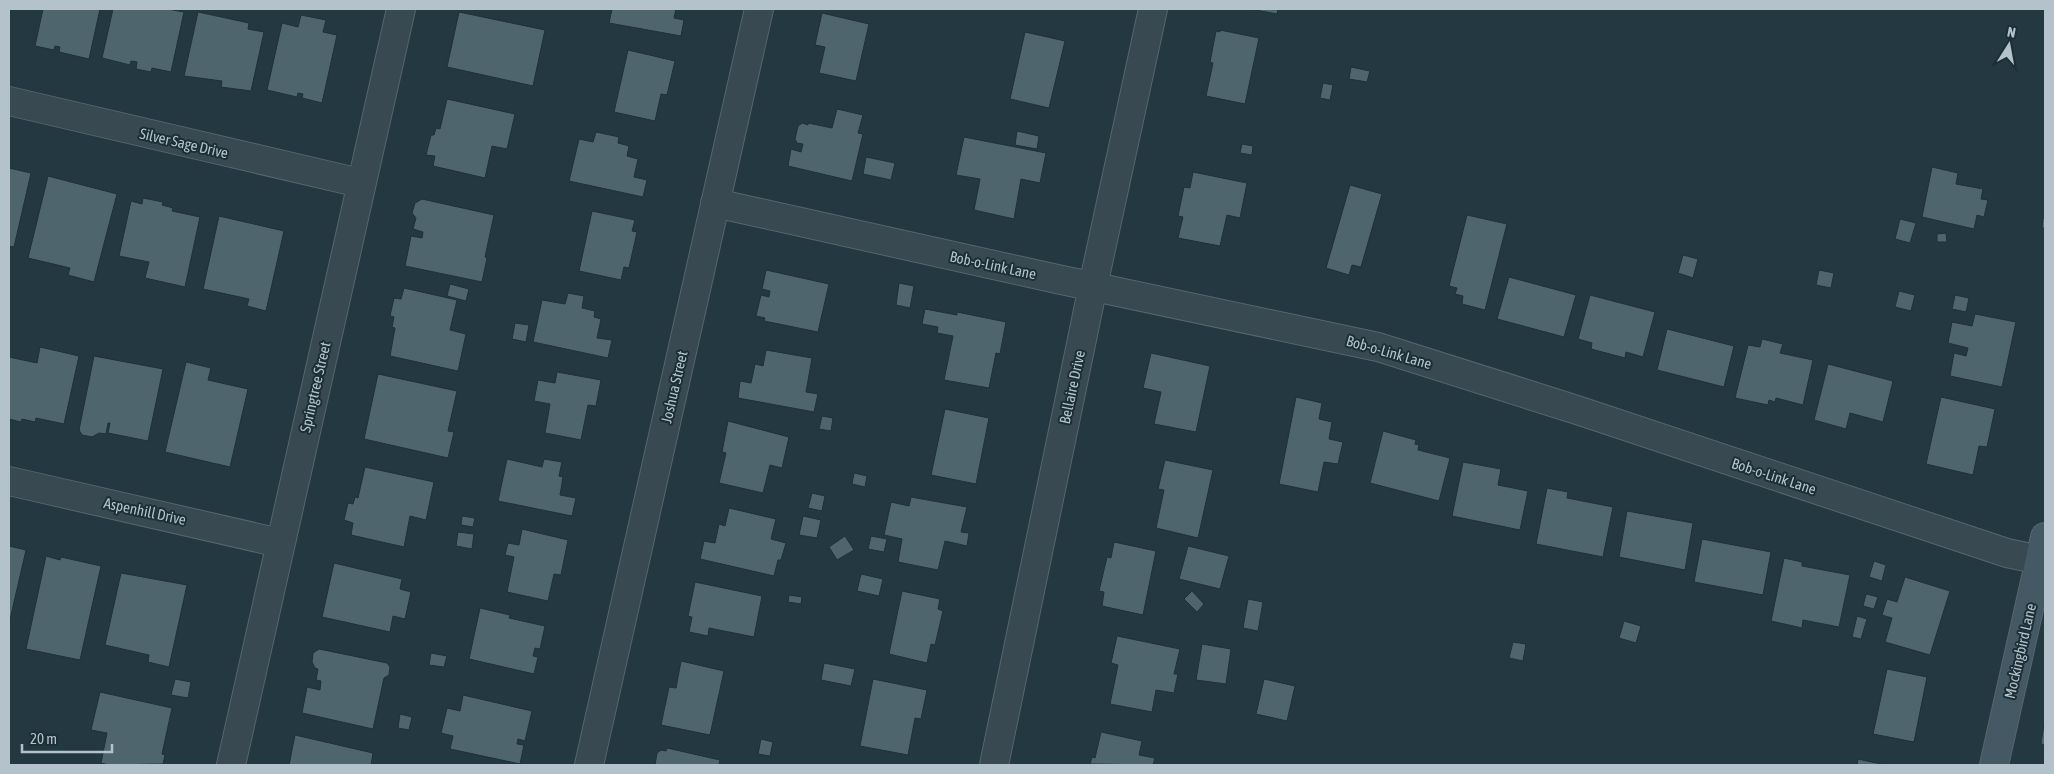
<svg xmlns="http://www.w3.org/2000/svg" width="2054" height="774" font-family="'Asap Condensed',sans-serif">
<rect width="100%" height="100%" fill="#233841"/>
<g fill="#4e656e" stroke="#1f3038">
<path d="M43,9H100L89,59L59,52L60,47L55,46L54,50L35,46Z"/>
<path d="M113,9H168L184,12L171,72L152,68L151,72L136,69L137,62L131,61L130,65L102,58Z"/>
<path d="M612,9H676L674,18L684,20L681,36L609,23Z"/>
<path d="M1250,9H1278L1277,14Z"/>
<path d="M198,12L249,23L248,29L264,32L251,91L221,87L222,81L184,76Z"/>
<path d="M459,12L545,30L533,86L447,67Z"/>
<path d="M822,13L869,24L856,81L819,73L825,47L815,45Z"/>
<path d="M301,15L326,20L323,32L337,35L322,103L302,98L303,94L298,93L297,97L267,90L282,23L298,27Z"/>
<path d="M1220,30L1259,38L1245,104L1206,96L1213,63L1210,62L1216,31L1220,32Z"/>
<path d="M1025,32L1065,41L1049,108L1010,99Z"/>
<path d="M628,50L675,61L667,95L661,94L655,121L614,112Z"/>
<path d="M1351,67L1370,71L1367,82L1349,79Z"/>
<path d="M1323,83L1333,85L1330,100L1320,98Z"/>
<path d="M447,99L515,114L507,149L492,146L485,178L433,166L435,156L426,155L431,135H434L436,128L440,129Z"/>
<path d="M837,109L863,115L858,133L863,134L852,181L788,166L791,149L801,152L803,144L797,143L795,139L798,126L802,123L808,125V123L832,128Z"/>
<path d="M1017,131L1039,136L1037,149L1015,145Z"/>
<path d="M596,132L619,137L618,143L629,146L627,156L638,159L634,177L647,180L643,197L569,181L579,139L593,142Z"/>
<path d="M964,137L1046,153L1040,183L1021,179L1014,219L974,210L980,179L956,175Z"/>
<path d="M1242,144L1253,146L1252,155L1240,153Z"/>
<path d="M866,157L895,163L891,180L863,174Z"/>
<path d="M1932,167L1958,173L1956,184L1983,189L1981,199L1988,200L1984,217L1977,215L1974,229L1922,217Z"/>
<path d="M9,168L31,173L14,247L9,246Z"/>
<path d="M1193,172L1247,183L1240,218L1227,215L1220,246L1178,238L1183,217L1178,216L1184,187L1190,188Z"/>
<path d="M48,176L117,194L94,282L68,275L70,268L28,258Z"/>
<path d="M1350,185L1382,194L1361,267L1352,265L1349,275L1326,268Z"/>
<path d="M143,198L163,202L162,205L173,208L172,211L200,217L185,287L145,278L149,262L119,256L131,201L142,204Z"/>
<path d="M422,199L494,215L485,257L487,258L482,282L405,266L411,236L422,238L423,232L413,229L416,218L412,213L415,203Z"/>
<path d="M592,211L635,220L632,231L637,232L629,268L624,267L621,280L579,271Z"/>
<path d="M1467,215L1507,224L1485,310L1462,304L1463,296L1455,294L1457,288L1449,286Z"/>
<path d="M219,216L284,231L266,311L247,306L249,299L203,289Z"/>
<path d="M2043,218L2045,219V228H2042Z"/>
<path d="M1900,219L1916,223L1910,243L1895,239Z"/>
<path d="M1946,233L1947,242H1937V234Z"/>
<path d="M1683,255L1698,259L1693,278L1678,273Z"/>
<path d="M766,270L829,284L818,332L764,321L765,318L756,316L761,295L769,297L770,291L762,289Z"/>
<path d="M1819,270L1834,273L1831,288L1816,285Z"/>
<path d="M1509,277L1576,295L1564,337L1497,319Z"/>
<path d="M899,283L914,286L910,308L896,305Z"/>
<path d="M450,284L469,289L466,301L447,296Z"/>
<path d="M404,288L457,300L450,330L466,334L458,371L390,356L395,328L392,327L394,317L390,316L394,298L401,299Z"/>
<path d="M1899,291L1915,295L1911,311L1895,307Z"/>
<path d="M568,293L584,296L582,308L595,311L594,317L601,319L597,338L612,340L608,358L533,342L542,300L565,304Z"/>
<path d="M1590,295L1655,312L1643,357L1626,352L1625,358L1591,349L1592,343L1578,339Z"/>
<path d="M1955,295L1969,298L1966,312L1952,309Z"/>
<path d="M925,309L957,315V312L1006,322L1000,354L996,353L989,388L944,380L953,336L937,333L938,327L922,324Z"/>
<path d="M1975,314L2016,322L2002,387L1950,376L1954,353L1966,356L1968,348L1948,343L1952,322L1972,326Z"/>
<path d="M515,323L529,325L526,342L512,339Z"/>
<path d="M1667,329L1734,346L1724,387L1657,370Z"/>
<path d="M1762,339L1783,344L1780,353L1813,360L1803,405L1776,398L1775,402L1769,400L1768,405L1735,398L1748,345L1760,347Z"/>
<path d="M40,347L79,356L64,424L36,418L35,422L22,419L21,422L9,419V357L37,363Z"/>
<path d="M766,350L812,358L806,392L818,394L814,412L738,398L740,381L751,383L755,364L763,366Z"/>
<path d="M1151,353L1210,366L1196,432L1154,424L1161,392L1143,388Z"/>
<path d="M94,356L163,369L148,441L108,433L110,423H108L106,434L99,433L92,437L82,435L79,430Z"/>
<path d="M186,362L211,368L208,380L248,389L230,467L165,452Z"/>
<path d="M1828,364L1893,381L1883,422L1850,413L1846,429L1814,420Z"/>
<path d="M557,372L601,380L596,406L588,405L581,440L545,433L550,404L534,401L538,380L555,383Z"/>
<path d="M378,374L457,391L448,431L454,432L448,458L364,439Z"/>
<path d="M1296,397L1322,403L1319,419L1332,422L1329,439L1343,442L1338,464L1324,462L1318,492L1279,484Z"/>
<path d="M1941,397L1995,409L1987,447L1979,446L1973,475L1926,464Z"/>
<path d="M945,409L989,418L976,484L931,475Z"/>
<path d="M822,416L833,418L831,431L819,429Z"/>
<path d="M728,421L789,437L782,468L770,465L763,493L719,483L726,453L722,452Z"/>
<path d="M1383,431L1416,440L1415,444L1419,445L1418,450L1450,458L1439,501L1370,483Z"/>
<path d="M507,459L542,467L544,459L562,462L559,476L563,477L560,495L576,498L572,516L498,501Z"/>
<path d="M1165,460L1213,470L1198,538L1156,528L1164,490L1158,489Z"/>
<path d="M1463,462L1501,469L1498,485L1528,491L1520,530L1452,516Z"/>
<path d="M365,467L434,482L426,520L410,516L404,547L351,535L353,523L344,520L348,503L353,504L355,497L358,498Z"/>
<path d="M854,473L867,476L865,487L852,484Z"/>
<path d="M1547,488L1568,492L1567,498L1613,507L1603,557L1536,544Z"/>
<path d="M812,493L825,496L822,511L808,508Z"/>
<path d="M911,497L967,507L961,532L969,533L967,546L945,541L938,570L898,562L902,539L884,535L891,502L909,506Z"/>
<path d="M729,508L776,519L771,539L786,543L781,560H778L774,576L700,559L704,541L715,543L719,524L725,526Z"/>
<path d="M1627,511L1693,523L1685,570L1619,557Z"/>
<path d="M462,516L475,518L473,527L461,525Z"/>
<path d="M803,516L821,520L817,538L799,535Z"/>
<path d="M522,529L568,540L561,575L554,574L548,601L507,592L514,557L505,555L508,543L519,545Z"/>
<path d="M458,532L474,534L472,549L456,546Z"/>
<path d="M845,536L854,550L837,560L829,547Z"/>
<path d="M871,536L887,539L884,552L868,549Z"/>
<path d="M1702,539L1771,552L1763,595L1694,582Z"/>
<path d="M1114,542L1156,551L1143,615L1102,606L1104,592L1099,591L1107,557L1111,558Z"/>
<path d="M9,546L26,550L9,624Z"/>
<path d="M1188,546L1229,556L1220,589L1179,579Z"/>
<path d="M46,556L60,560L61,557L101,566L80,660L26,649Z"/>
<path d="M1784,558L1802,562V566L1850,575L1839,627L1803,620L1802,628L1771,621Z"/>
<path d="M1874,561L1886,565L1882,581L1869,577Z"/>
<path d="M334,563L402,579L400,589L411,592L405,619L393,616L390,632L322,617Z"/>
<path d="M121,573L187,585L169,667L148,662L149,655L105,645Z"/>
<path d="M861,574L883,579L879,596L857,591Z"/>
<path d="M1905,577L1950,591L1930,655L1885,642L1892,618L1882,615L1887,599L1897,602Z"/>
<path d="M695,582L762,596L754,637L709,628L708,636L689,632L692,617L688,616Z"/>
<path d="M902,591L940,599L938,609L943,611L935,645L931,644L927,663L889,654Z"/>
<path d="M1192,591L1204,604L1197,612L1184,599Z"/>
<path d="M1866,594L1878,597L1874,609L1863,606Z"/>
<path d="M789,595L802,597L801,604L788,602Z"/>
<path d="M1248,599L1263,602L1258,631L1243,628Z"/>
<path d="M480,608L510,615L509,618L545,626L540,649L535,648L533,656L538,657L534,674L469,659Z"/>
<path d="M1857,616L1867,619L1861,639L1852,637Z"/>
<path d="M1624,621L1641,626L1636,643L1619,638Z"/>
<path d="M1117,636L1180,649L1174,674H1178L1174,693L1156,690L1152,712L1110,704L1118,665L1111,663Z"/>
<path d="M1513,642L1526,644L1523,661L1509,658Z"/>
<path d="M1202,644L1231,649L1226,684L1196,680Z"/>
<path d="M319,649L387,663L390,667L389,675L384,678L373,729L302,713L307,687L320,690L321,681L316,680L318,669L315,668L312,662L313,653Z"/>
<path d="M431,653L447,656L444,667L429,665Z"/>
<path d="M681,661L724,671L710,735L661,725L669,687L676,688Z"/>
<path d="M824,663L855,669L851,686L821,680Z"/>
<path d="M1887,669L1927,677L1914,742L1873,734Z"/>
<path d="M175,679L191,682L188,698L171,695Z"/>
<path d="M873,679L927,690L921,719L915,718L908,755L860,746Z"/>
<path d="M1264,679L1295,686L1287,721L1256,714Z"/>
<path d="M100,692L172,708L162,754L165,755L163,764L109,765L101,763L107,733L91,730Z"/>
<path d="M463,695L532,711L525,741L518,739L517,744L524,745L520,764L450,749L453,736L441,733L447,708L460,711Z"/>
<path d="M400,714L412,717L409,730L398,728Z"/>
<path d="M2044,724H2045V745L2041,744Z"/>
<path d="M1101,732L1142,741L1139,755L1155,758L1153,765L1090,764L1092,757L1095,758Z"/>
<path d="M295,735L373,753L371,765H289Z"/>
<path d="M761,739L773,742L770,756L758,754Z"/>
<path d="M667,748L720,760L719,765H655L657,753L661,750L666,751Z"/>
<path d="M1858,759L1867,761L1886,765H1857Z"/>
</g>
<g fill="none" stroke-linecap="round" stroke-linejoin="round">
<g stroke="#56666e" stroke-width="30">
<g id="street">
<path d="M9,101L360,183"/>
<path d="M715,203L1057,279L1378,347L1577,410L2007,553L2045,561"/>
<path d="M9,481L280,543"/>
<path d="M231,765L401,9"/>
<path d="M589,765L759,9"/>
<path d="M994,765L1093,286L1153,9"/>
</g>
</g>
<g stroke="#56666e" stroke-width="30">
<path id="secondary" d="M1994,765L2045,537"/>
</g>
<use href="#street" stroke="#384951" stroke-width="28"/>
<use href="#secondary" stroke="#455964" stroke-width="28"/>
</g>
<g text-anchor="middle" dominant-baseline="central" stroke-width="4" stroke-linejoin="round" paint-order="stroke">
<g font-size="15" fill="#b4c3cb" stroke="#1c2e36">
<text transform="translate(184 143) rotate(13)">Silver Sage Drive</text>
<text transform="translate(993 265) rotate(12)">Bob-o-Link Lane</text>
<text transform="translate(1389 352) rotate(16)">Bob-o-Link Lane</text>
<text transform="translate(315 387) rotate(-77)">Springtree Street</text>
<text transform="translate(674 387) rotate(-77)">Joshua Street</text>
<text transform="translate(1072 387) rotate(-78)">Bellaire Drive</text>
<text transform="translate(1774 476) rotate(18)">Bob-o-Link Lane</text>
<text transform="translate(145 511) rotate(12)">Aspenhill Drive</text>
<text transform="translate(2020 651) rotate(-77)">Mockingbird Lane</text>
</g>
</g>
<rect width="2054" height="774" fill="none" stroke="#b4c3cb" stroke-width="20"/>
<g transform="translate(2009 45) rotate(11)" stroke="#1c2e36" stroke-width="4" paint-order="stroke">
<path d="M0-4L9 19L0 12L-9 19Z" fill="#b4c3cb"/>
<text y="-8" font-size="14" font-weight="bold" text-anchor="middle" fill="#b4c3cb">N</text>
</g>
<path d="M22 744v8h90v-8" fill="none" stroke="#b4c3cb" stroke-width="2.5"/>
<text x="30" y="744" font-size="15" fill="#b4c3cb" stroke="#1c2e36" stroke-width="4" paint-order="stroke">20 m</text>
</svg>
